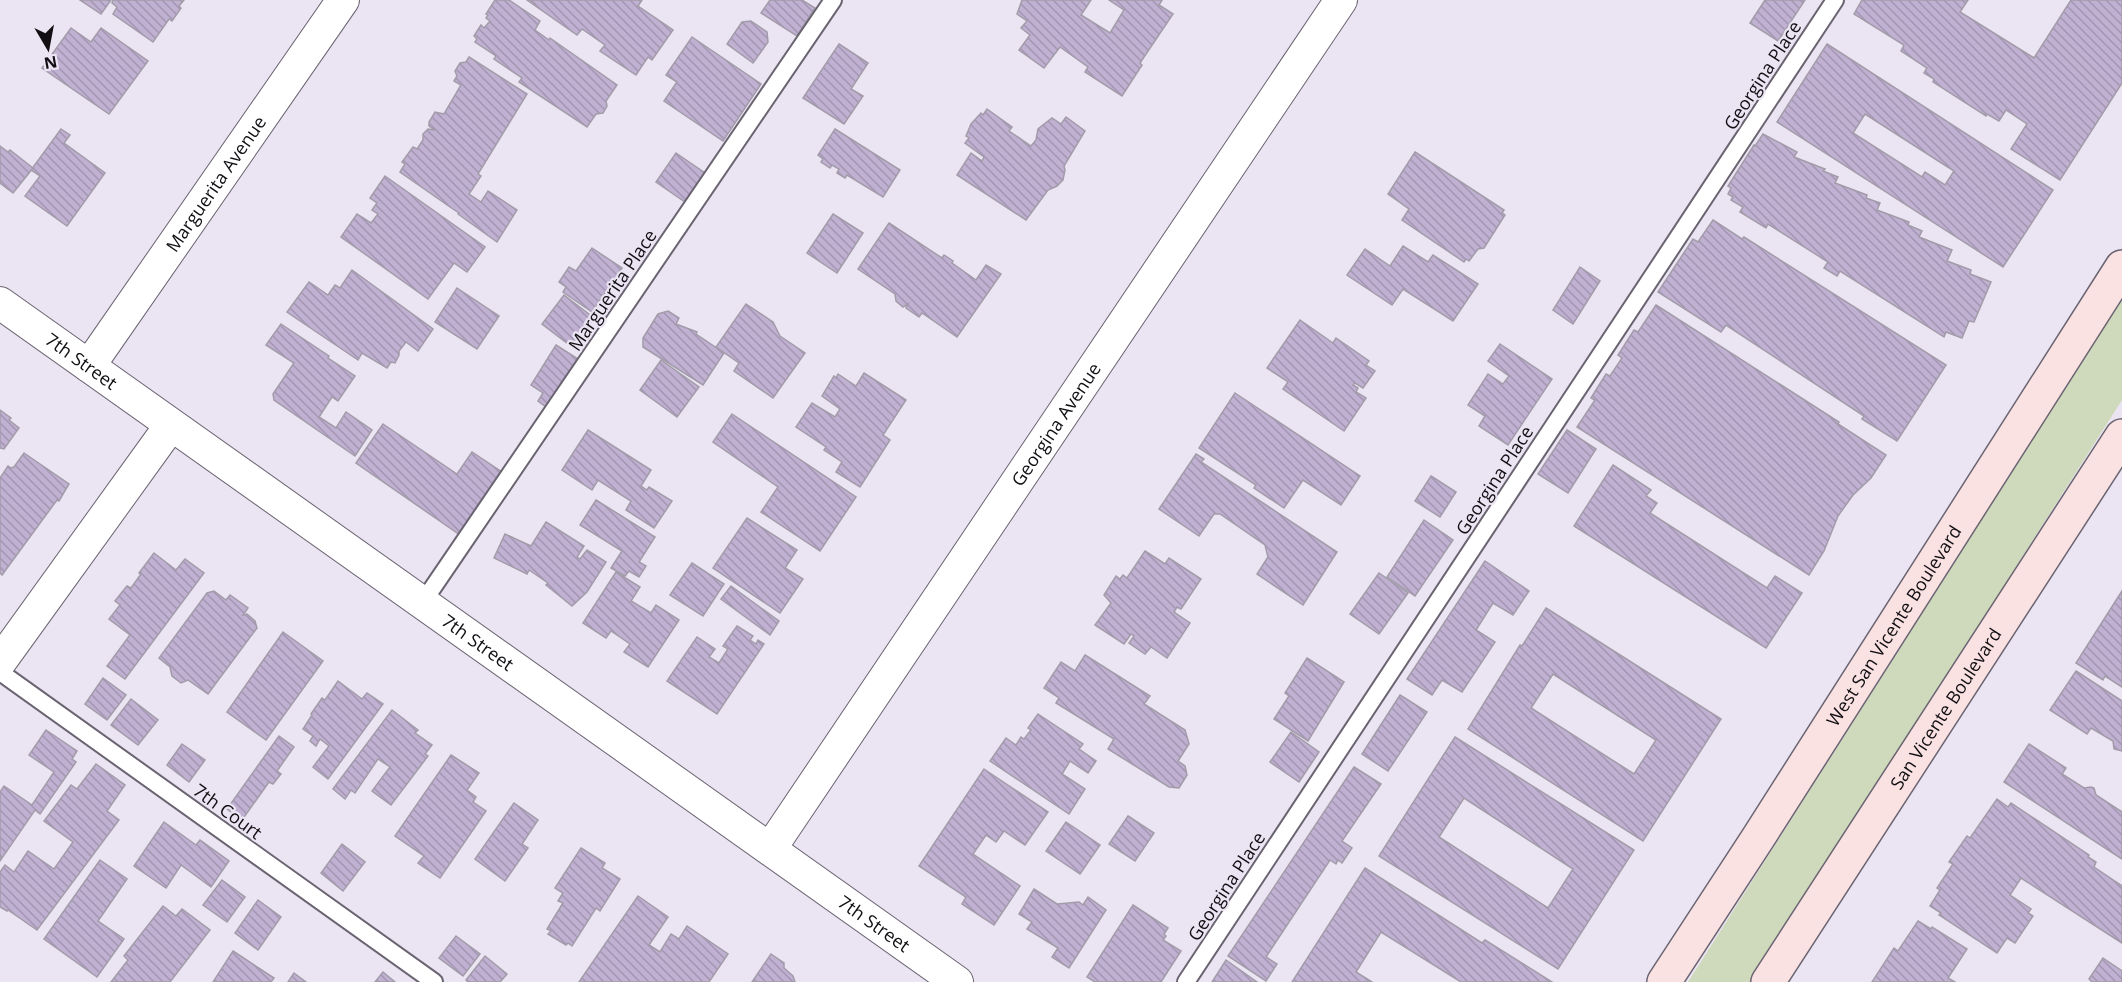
<svg xmlns="http://www.w3.org/2000/svg" width="2122" height="982" font-family="'Open Sans',sans-serif">
<defs>
<pattern id="building-back-hatch" width="6" height="6" patternUnits="userSpaceOnUse" patternTransform="scale(1.5)"><rect width="6" height="6" fill="#c0b0d2"/><path d="M-1 5l2 2M0 0l6 6M5-1l2 2" fill="none" stroke="#a496b3"/></pattern>
</defs>
<rect width="100%" height="100%" fill="#ebe4f3"/>
<path fill="#cfdabc" d="M2122,299V400L1752,982H1688Z"/>
<g fill="url(#building-back-hatch)" stroke="#a29ca9" stroke-width="1.5" fill-rule="evenodd">
<path d="M80,0H111L101,14Z"/>
<path d="M113,0H184L179,6L181,8L172,21L169,19L153,42L113,14L117,7L112,3Z"/>
<path d="M495,0H509L540,21L535,30L549,40L550,38L617,85L606,101L607,106L603,113L596,114L587,127L519,82L522,78L494,59L496,56L475,42L477,39L474,36L481,25L484,28L490,21L486,18L488,15L486,14Z"/>
<path d="M527,0H642L638,6L673,30L652,60L648,57L636,75L600,51L605,45L582,29L577,35Z"/>
<path d="M770,0H802L815,8L797,36L761,13Z"/>
<path d="M1022,0H1091L1081,15L1110,33L1124,10L1109,0H1162L1159,5L1173,14L1140,63L1142,65L1122,96L1085,72L1088,67L1060,47L1044,68L1019,50L1030,35L1021,28L1027,21L1017,14Z"/>
<path d="M1765,0H1805L1778,41L1750,23Z"/>
<path d="M1862,0H1968L1960,12L2034,58L2071,0H2122V83L2060,180L2011,149L2027,124L2006,110L1999,121L1987,114L1986,116L1933,82L1934,79L1924,73L1927,68L1901,51L1904,45L1854,14Z"/>
<path d="M751,21L767,32L768,42L753,63L727,44L742,22Z"/>
<path d="M71,28L91,42L101,28L148,61L109,114L42,68Z"/>
<path d="M692,37L761,84L723,141L664,101L677,82L666,75Z"/>
<path d="M839,44L868,63L851,89L863,96L844,124L803,98Z"/>
<path d="M1827,44L2053,190L2003,267L1777,122ZM1865,114L1954,171L1945,185L1925,172L1922,177L1853,133Z"/>
<path d="M469,57L527,94L478,174L481,176L469,194L481,202L488,191L517,210L497,242L458,214L459,213L450,207L400,172L405,164L402,162L413,147L417,149L423,140V134L428,129L435,130L429,126V122L435,112L444,114L461,85L454,81L457,76L455,71L460,63L466,62Z"/>
<path d="M987,109L1012,127L1009,131L1031,146L1036,140L1038,129L1052,118L1061,124L1066,117L1085,131L1064,166L1065,170L1063,180L1057,186L1048,190L1026,220L957,175L971,153L982,161L984,157L965,143L969,138L966,136L971,124L981,113L983,115Z"/>
<path d="M61,129L70,135L64,143L105,173L67,226L25,196L40,176L31,170Z"/>
<path d="M835,129L900,170L883,197L847,175L845,178L837,173L839,169L832,165L830,168L821,162L823,159L818,155Z"/>
<path d="M1763,134L1797,152L1794,157L1825,169L1823,171L1838,177L1835,183L1867,195L1866,198L1880,203L1877,210L1909,222L1908,225L1922,231L1919,237L1952,250L1947,261L1971,270L1970,274L1991,282L1974,322L1969,321L1962,338L1946,332L1944,337L1840,271L1837,276L1824,268L1828,262L1768,224L1766,228L1740,212L1743,207L1731,200L1733,197L1728,194L1731,188L1728,186L1754,145L1755,146Z"/>
<path d="M0,146L8,152L10,150L33,168L13,193L0,183Z"/>
<path d="M1415,152L1504,210L1502,213L1505,215L1484,248L1478,249L1469,261L1466,259L1464,262L1402,220L1409,209L1388,194Z"/>
<path d="M676,153L705,173L685,202L656,182Z"/>
<path d="M385,176L485,247L467,272L454,263L428,299L341,237L357,214L371,223L378,214L372,210L377,203L370,198Z"/>
<path d="M833,214L863,233L837,273L807,253Z"/>
<path d="M1713,220L1742,239L1744,237L1946,365L1897,441L1862,419L1864,416L1726,325L1721,332L1658,292L1693,239L1698,242Z"/>
<path d="M889,223L942,258L944,255L953,261L952,263L976,280L986,265L1001,274L957,337L922,313L919,317L906,308L908,304L903,307L896,301L895,294L858,269Z"/>
<path d="M1403,246L1428,262L1433,255L1478,284L1453,321L1403,289L1392,305L1347,275L1365,249L1390,266Z"/>
<path d="M592,248L622,268L592,312L563,292L566,287L559,282L569,267L576,271Z"/>
<path d="M1580,267L1600,281L1573,324L1553,310Z"/>
<path d="M352,270L433,329L418,351L406,342L399,351V355L395,363L391,362L387,368L362,353L358,360L287,312L309,282L328,295L335,285L340,288Z"/>
<path d="M457,288L499,316L477,349L435,322Z"/>
<path d="M564,295L594,318L572,347L542,324Z"/>
<path d="M746,304L773,322L780,336L805,353L773,398L734,371L739,363L716,347Z"/>
<path d="M1656,305L1839,422L1838,424L1886,455L1871,478L1853,495L1838,516L1824,551L1809,575L1577,427L1595,400L1591,398L1606,374L1610,376L1622,358L1618,355L1634,330L1638,332Z"/>
<path d="M668,311L679,318L676,324L697,332L696,334L724,353L703,385L643,347V338L658,314Z"/>
<path d="M1300,320L1333,343L1336,338L1369,361L1366,365L1375,371L1363,388L1355,383L1353,385L1358,388L1356,392L1366,398L1344,431L1283,389L1288,382L1267,368Z"/>
<path d="M281,324L329,356L328,358L355,376L338,401L332,397L319,417L336,428L346,412L372,430L355,456L274,400L273,394L294,363L266,345Z"/>
<path d="M1500,344L1552,379L1508,445L1479,426L1485,416L1468,405L1488,374L1503,384L1509,376L1488,361Z"/>
<path d="M556,345L581,361L546,407L538,401L543,393L531,385Z"/>
<path d="M661,360L699,387L677,417L640,390Z"/>
<path d="M864,373L906,400L883,435L890,440L860,487L836,472L842,462L824,450L826,447L796,427L812,403L835,417L840,409L822,396L834,376L836,378L838,374L856,386Z"/>
<path d="M1235,393L1360,476L1341,505L1303,480L1284,508L1254,488L1256,485L1199,448Z"/>
<path d="M0,410L11,418L9,420L19,428L4,449L0,448Z"/>
<path d="M732,414L856,497L820,551L761,512L778,487L713,442Z"/>
<path d="M383,424L457,474L472,452L502,472L460,535L356,463Z"/>
<path d="M588,430L651,470L641,486L647,490L649,487L672,501L654,528L626,510L631,501L598,480L592,490L562,470Z"/>
<path d="M1567,430L1596,449L1568,493L1538,474Z"/>
<path d="M24,453L69,484L59,501L57,500L2,575L0,573V478L8,466L11,468L14,467Z"/>
<path d="M1196,454L1204,459L1201,462L1337,552L1303,605L1257,574L1268,557L1265,545L1220,514H1214L1199,536L1159,509Z"/>
<path d="M1613,465L1651,490L1646,496L1657,503L1650,513L1767,588L1775,576L1802,593L1766,648L1574,526Z"/>
<path d="M1431,476L1456,492L1440,517L1415,501Z"/>
<path d="M596,500L655,537L639,562L646,566L639,577L629,571L625,576L611,568L622,551L580,525Z"/>
<path d="M747,518L797,550L785,568L803,579L780,613L713,568Z"/>
<path d="M1424,520L1453,540L1415,596L1387,577Z"/>
<path d="M546,522L584,546L577,557L580,559L587,550L606,562L587,592L572,606L546,585L548,583L529,570L527,574L494,558L505,534L531,546Z"/>
<path d="M1145,551L1165,564L1169,558L1201,579L1181,609L1177,607L1174,612L1190,623L1167,658L1151,647L1145,654L1129,643L1134,636L1131,634L1124,644L1095,625L1111,603L1104,595L1116,576L1120,579L1123,575L1127,578Z"/>
<path d="M154,553L176,570L185,559L204,573L125,679L107,666L130,635L109,619L120,605L115,601L127,586L131,588L141,574L139,573Z"/>
<path d="M1485,561L1529,591L1513,615L1493,603L1476,630L1495,642L1462,692L1442,680L1432,695L1407,679Z"/>
<path d="M692,563L724,584L703,616L670,595Z"/>
<path d="M616,572L640,587L631,601L651,613L656,605L679,620L648,667L624,652L630,644L611,631L606,638L583,623Z"/>
<path d="M1379,573L1408,593L1379,634L1350,614Z"/>
<path d="M731,586L779,621L770,635L721,599Z"/>
<path d="M214,591L226,600L230,595L248,608L243,615L247,614L255,621L257,628L208,694L188,680L181,683L172,676L170,667L159,658L207,593Z"/>
<path d="M2122,591V687L2105,676L2103,680L2076,663Z"/>
<path d="M1546,608L1721,719L1643,841L1468,729L1520,645L1522,646ZM1553,674L1656,740L1634,774L1531,708Z"/>
<path d="M737,626L753,636L750,640L756,644L758,640L764,644L717,714L667,681L697,637L715,649L709,657L719,663L728,649L723,646Z"/>
<path d="M283,632L323,661L266,740L227,712Z"/>
<path d="M1085,655L1150,696L1144,704L1185,730L1189,744L1178,761L1185,766L1187,775L1179,788L1169,787L1108,749L1114,739L1056,703L1059,698L1044,688L1061,662L1075,671Z"/>
<path d="M1307,658L1344,682L1308,741L1274,719L1289,696L1285,693Z"/>
<path d="M2076,671L2122,701V751L2114,749L2113,741L2091,728L2087,734L2050,710Z"/>
<path d="M103,678L126,695L107,720L85,704Z"/>
<path d="M338,681L362,699L367,693L383,704L328,779L313,767L329,746L320,739L316,746L310,741L313,736L303,729L312,715L311,714L322,698L325,700Z"/>
<path d="M1400,695L1427,712L1388,771L1362,754Z"/>
<path d="M131,699L158,720L138,745L111,725Z"/>
<path d="M392,710L418,730L415,733L432,745L425,754L428,756L391,805L372,791L390,767L378,759L355,793L351,790L345,799L333,789Z"/>
<path d="M1038,714L1083,744L1079,749L1096,761L1088,773L1070,761L1062,774L1085,789L1069,814L990,761L1006,738L1016,745L1021,737L1024,739L1031,730L1028,728Z"/>
<path d="M46,730L77,751L72,759L76,762L40,814L35,810L0,861V792L4,786L32,805L54,772L29,755Z"/>
<path d="M1291,732L1319,752L1299,782L1270,762Z"/>
<path d="M279,736L294,747L277,771L281,774L273,784L269,782L242,820L227,809Z"/>
<path d="M1455,737L1634,850L1558,969L1379,856ZM1464,798L1573,869L1548,908L1439,837Z"/>
<path d="M182,744L205,760L189,782L167,765Z"/>
<path d="M2029,744L2066,768L2062,774L2084,788L2091,787L2094,788L2096,795L2122,812V859L2004,782Z"/>
<path d="M451,755L479,773L467,790L476,797L473,802L486,811L440,878L418,863L424,856L395,836Z"/>
<path d="M96,764L125,785L107,811L119,820L37,930L8,910L7,911L0,907V872L5,865L14,872L28,851L54,869L73,842L44,821L71,785L77,789Z"/>
<path d="M1354,767L1381,784L1342,841L1352,848L1342,863L1338,860L1336,864L1330,860L1266,957L1277,964L1266,981L1228,956Z"/>
<path d="M984,769L1048,812L1025,845L1004,831L996,842L986,835L973,854L1020,886L994,925L962,904L966,897L919,866Z"/>
<path d="M1997,799L2008,807L2011,803L2089,855L2088,857L2096,862L2094,867L2122,886V943L2021,878L2010,895L2031,909L2028,913L2033,916L2015,943L2007,938L1997,953L1939,915L1941,913L1930,906L1940,890L1937,888L1953,864L1949,862L1967,836L1970,838Z"/>
<path d="M514,803L538,820L522,844L528,848L505,881L475,859Z"/>
<path d="M1128,816L1154,833L1135,861L1109,844Z"/>
<path d="M164,822L196,845L200,840L229,861L211,887L181,865L166,888L134,866Z"/>
<path d="M1066,822L1100,845L1080,874L1046,851Z"/>
<path d="M342,844L365,862L343,891L321,873Z"/>
<path d="M581,848L605,863L602,868L620,879L600,911L596,908L572,946L568,943L566,945L548,934L551,931L547,929L563,903L558,901L563,893L555,888Z"/>
<path d="M100,860L127,879L98,921L124,939L97,977L44,939Z"/>
<path d="M1365,868L1482,943L1485,940L1552,982H1461L1381,932L1356,972L1372,982H1292Z"/>
<path d="M222,880L245,897L227,922L203,905Z"/>
<path d="M1034,889L1057,904L1079,902L1083,905L1088,897L1106,910L1069,968L1052,957L1058,948L1027,929L1032,922L1019,914Z"/>
<path d="M638,896L668,917L649,945L660,952L671,934L679,939L687,926L728,954L709,982H579Z"/>
<path d="M258,900L281,917L258,950L235,933Z"/>
<path d="M1133,905L1168,928L1164,934L1166,936L1163,940L1181,951L1161,982H1095L1087,977Z"/>
<path d="M163,906L176,916L182,909L210,930L170,982H111L128,960L124,956Z"/>
<path d="M1918,921L1931,929L1932,927L1967,949L1948,978L1955,982H1872L1894,948L1898,951Z"/>
<path d="M456,936L480,954L463,976L439,958Z"/>
<path d="M233,951L274,978L271,982H213Z"/>
<path d="M771,954L784,963V968L793,976L795,982H752Z"/>
<path d="M485,956L507,974L500,982H468L466,980Z"/>
<path d="M2103,958L2122,971V982H2092L2089,979Z"/>
<path d="M1226,960L1257,982H1212Z"/>
<path d="M383,972L395,982H375Z"/>
<path d="M294,973L306,982H288Z"/>
</g>
<g fill="none" stroke-linecap="round" stroke-linejoin="round">
<g stroke="#6a6471" stroke-width="20">
<g id="lane">
<path d="M423,602L833,0"/>
<path d="M0,672L434,982"/>
<path d="M1186,982L1835,0"/>
</g>
</g>
<g stroke="#6a6471" stroke-width="34">
<g id="street">
<path id="s1" d="M0,303L957,982"/>
<path id="s2" d="M89,366L343,0"/>
<path d="M0,662L171,425"/>
<path id="s3" d="M770,849L1341,0"/>
</g>
</g>
<g stroke="#6a6471" stroke-width="36">
<g id="secondary">
<path id="s4" d="M1664,982L1758,838L2122,267"/>
<path id="s5" d="M1768,982L2122,436"/>
</g>
</g>
<use href="#lane" stroke="#fff" stroke-width="16"/>
<use href="#street" stroke="#fff" stroke-width="32"/>
<use href="#secondary" stroke="#fae2e3" stroke-width="33"/>
</g>
<g text-anchor="middle" dominant-baseline="central" stroke-width="4.5" stroke-linejoin="round" paint-order="stroke">
<g font-size="18" fill="#110f13" stroke="#ebe4f3">
<text transform="translate(1762 75) rotate(-57)">Georgina Place</text>
<text stroke="none"><textPath href="#s2" startOffset="222">Marguerita Avenue</textPath></text>
<text transform="translate(612 290) rotate(-56)">Marguerita Place</text>
<text stroke="none"><textPath href="#s1" startOffset="100">7th Street</textPath></text>
<text stroke="none"><textPath href="#s3" startOffset="512">Georgina Avenue</textPath></text>
<text transform="translate(1494 480) rotate(-57)">Georgina Place</text>
<text stroke="none"><textPath href="#s4" startOffset="424">West San Vicente Boulevard</textPath></text>
<text stroke="none"><textPath href="#s1" startOffset="586">7th Street</textPath></text>
<text stroke="none"><textPath href="#s5" startOffset="326">San Vicente Boulevard</textPath></text>
<text transform="translate(228 811) rotate(36)">7th Court</text>
<text transform="translate(1226 886) rotate(-57)">Georgina Place</text>
<text stroke="none"><textPath href="#s1" startOffset="1072">7th Street</textPath></text>
</g>
</g>
<g transform="translate(48 48) rotate(170)" stroke="#ebe4f3" stroke-width="4.5" paint-order="stroke">
<path d="M0-4.5L10 22L0 15L-10 22Z" fill="#110f13"/>
<text y="-9" font-size="16" font-weight="bold" text-anchor="middle" fill="#110f13">N</text>
</g>
</svg>
